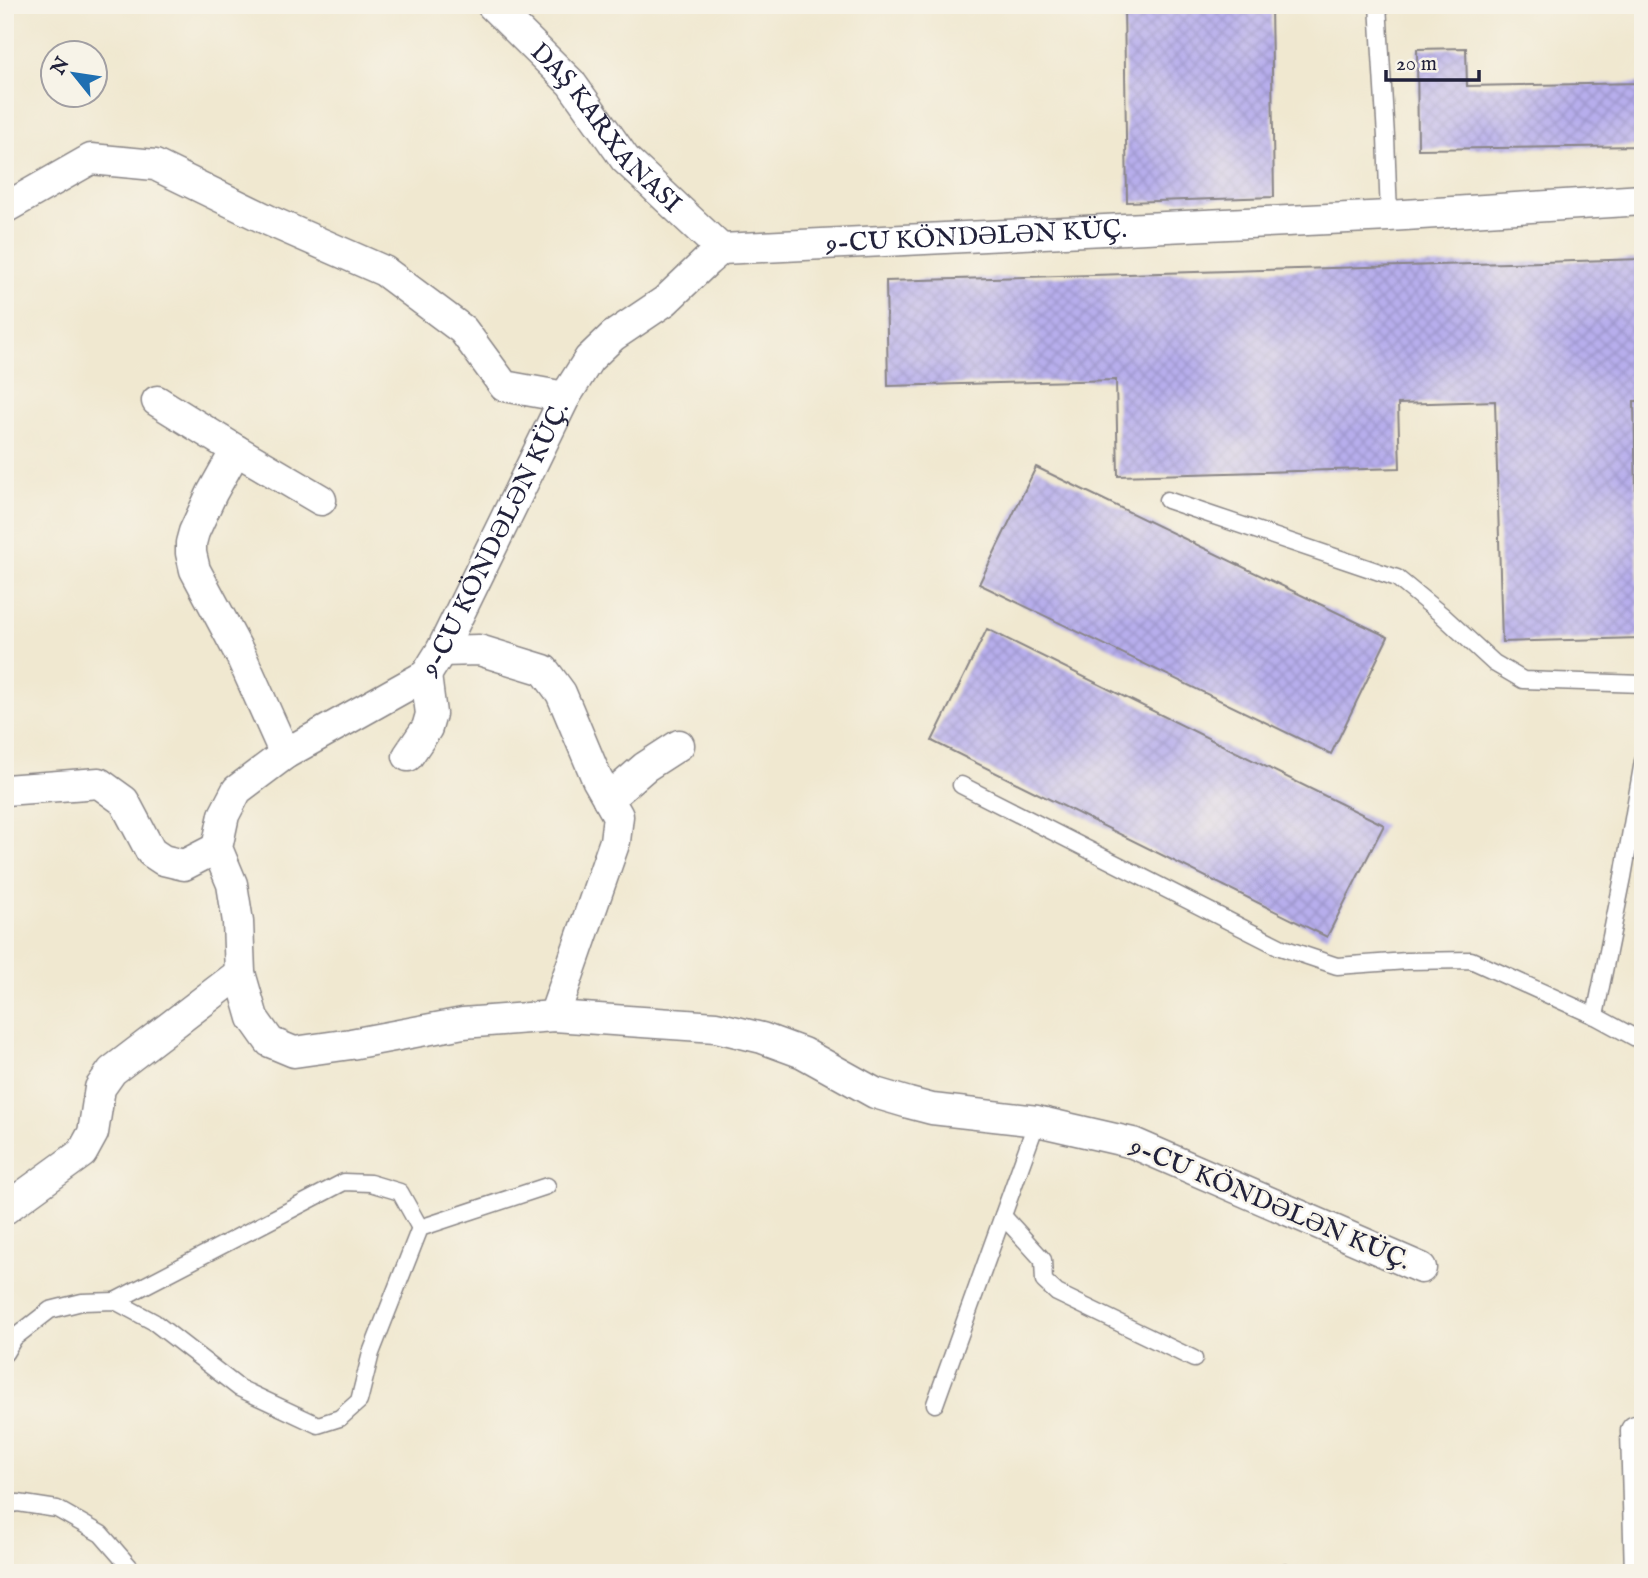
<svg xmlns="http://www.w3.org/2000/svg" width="1648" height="1578" font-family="'IM FELL English',serif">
<defs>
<pattern id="building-cross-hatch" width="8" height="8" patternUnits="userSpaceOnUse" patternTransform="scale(1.75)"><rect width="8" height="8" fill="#b7aeec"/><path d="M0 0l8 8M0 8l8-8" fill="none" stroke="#9d95cb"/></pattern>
</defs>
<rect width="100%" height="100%" fill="#f7f3e8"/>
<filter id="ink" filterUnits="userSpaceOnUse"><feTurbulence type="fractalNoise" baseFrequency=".0143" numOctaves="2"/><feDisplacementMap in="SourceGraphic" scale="14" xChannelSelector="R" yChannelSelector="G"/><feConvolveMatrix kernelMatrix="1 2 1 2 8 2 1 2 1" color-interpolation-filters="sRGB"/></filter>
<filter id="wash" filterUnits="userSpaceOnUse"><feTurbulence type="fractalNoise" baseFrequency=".00686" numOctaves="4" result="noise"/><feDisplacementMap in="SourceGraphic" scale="28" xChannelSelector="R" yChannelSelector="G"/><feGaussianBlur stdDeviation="1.57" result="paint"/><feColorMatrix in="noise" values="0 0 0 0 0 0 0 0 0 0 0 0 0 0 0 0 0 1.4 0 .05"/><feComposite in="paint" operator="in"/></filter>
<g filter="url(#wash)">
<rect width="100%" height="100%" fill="#f0e8d0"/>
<g id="blocks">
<g fill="url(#building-cross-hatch)">
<path d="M1124,5H1271L1274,197L1127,202Z"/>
<path d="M1466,48L1467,86L1643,83V146L1418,149L1417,49Z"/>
<path d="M1643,259V401H1634L1639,638L1502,642L1495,401L1398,404L1400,468L1118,476L1116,380L888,386L886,281Z"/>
<path d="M1036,467L1388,637L1331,754L979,584Z"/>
<path d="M987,629L1384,825L1327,937L932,741Z"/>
</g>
</g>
</g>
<g filter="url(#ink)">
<use href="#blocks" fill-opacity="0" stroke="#898586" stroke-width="2"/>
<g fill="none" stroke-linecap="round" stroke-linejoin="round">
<g stroke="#898586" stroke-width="19">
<g id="lane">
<path d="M1378,5L1386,137L1389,216"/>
<path d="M1167,500L1397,578L1442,615L1494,663L1523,680L1643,684"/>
<path d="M961,785L1280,947L1337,966L1407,961L1471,960L1595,1016L1643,1042"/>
<path d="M1595,1016L1623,877L1643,761"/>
<path d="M1003,1216L1043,1260L1044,1281L1057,1293L1194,1359"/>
<path d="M115,1301L344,1182L370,1183L400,1192L420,1228"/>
<path d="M5,1353L14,1338L50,1310L82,1302L115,1301L154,1322L239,1388L318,1425L340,1418L359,1401L371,1353L420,1228L547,1186"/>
<path d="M935,1404L1037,1121"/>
<path d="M5,1505L18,1503L57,1509L101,1534L135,1573"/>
<path d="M1285,1572L1287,1573"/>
</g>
</g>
<g stroke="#898586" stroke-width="33">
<g id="street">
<path id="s1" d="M492,5L571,83L625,159L721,249"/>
<path d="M5,208L91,159L155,165L270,221L384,271L463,330L504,386L565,397"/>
<path d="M157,401L236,450L321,500"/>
<path d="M236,450L212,493L194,532L191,543V553L195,570L241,656L285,754"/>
<path d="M441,651L479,650L544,670L561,693L597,779L618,816L615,841L554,1016"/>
<path d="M408,756L427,728L431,714L426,675"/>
<path d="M5,790L99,783L124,801L151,852L163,860L184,865L217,848"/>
<path d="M608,799L645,767L679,745"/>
<path d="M5,1209L82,1153L93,1133L100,1088L112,1071L240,973"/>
<path id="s2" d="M1421,1268L1133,1143L1037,1121L932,1109L909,1103L875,1093L803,1053L762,1038L716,1027L554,1016L463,1023L351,1044L294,1052L270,1042L253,1018L240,973L238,922L232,884L217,848L224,815L237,790L285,754L426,675L441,651L565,397L589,359L613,336L665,301L707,261L721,249L1389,216L1643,200"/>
<path d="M1636,1431L1640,1573"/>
</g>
</g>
<use href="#lane" stroke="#fff" stroke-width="16"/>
<use href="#street" stroke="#fff" stroke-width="30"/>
</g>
</g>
<g text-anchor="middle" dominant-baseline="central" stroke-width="5" stroke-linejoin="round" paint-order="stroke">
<g font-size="26" fill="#22223b" stroke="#f7f3e8">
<text stroke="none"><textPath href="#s1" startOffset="168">DAŞ KARXANASI</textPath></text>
<text stroke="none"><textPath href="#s2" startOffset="2474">9-CU KÖNDƏLƏN KÜÇ.</textPath></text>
<text stroke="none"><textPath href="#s2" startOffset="1843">9-CU KÖNDƏLƏN KÜÇ.</textPath></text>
<text transform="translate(1270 1204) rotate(23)">9-CU KÖNDƏLƏN KÜÇ.</text>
</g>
</g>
<rect width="1648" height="1578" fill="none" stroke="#f7f3e8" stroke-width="28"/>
<g transform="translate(74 74) rotate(300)"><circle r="33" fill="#f7f3e8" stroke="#a29fa3" stroke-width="2"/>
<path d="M0-5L12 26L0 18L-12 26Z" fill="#1f6fb2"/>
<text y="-10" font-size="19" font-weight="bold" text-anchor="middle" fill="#22223b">N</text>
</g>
<path d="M1386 70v10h93v-10" fill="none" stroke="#22223b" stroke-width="3.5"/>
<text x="1396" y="70" font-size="21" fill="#22223b" stroke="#f7f3e8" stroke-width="5" paint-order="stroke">20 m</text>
</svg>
